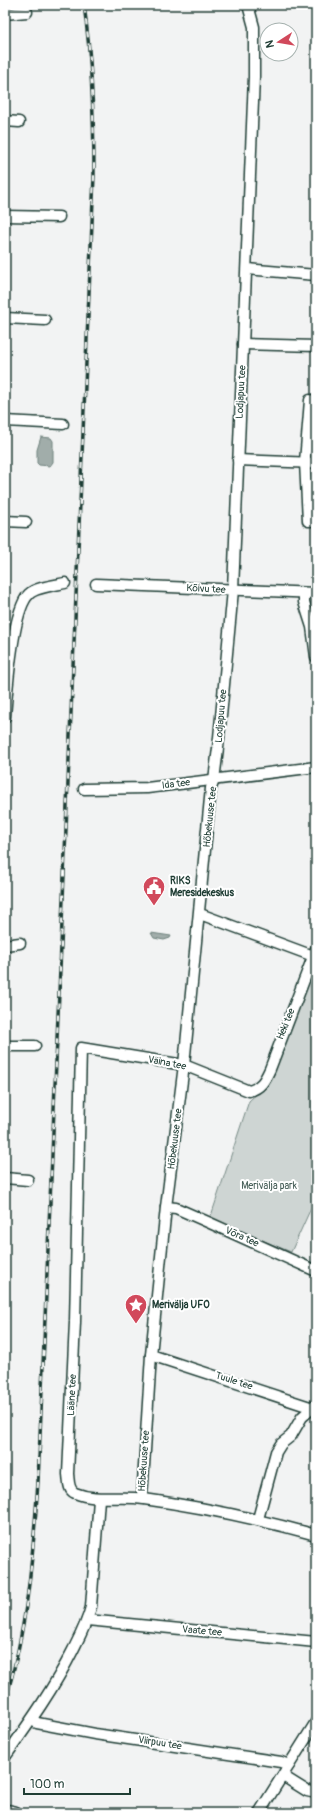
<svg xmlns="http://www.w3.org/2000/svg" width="321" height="1818" font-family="Pangolin,sans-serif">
<rect width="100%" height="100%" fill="#f2f3f3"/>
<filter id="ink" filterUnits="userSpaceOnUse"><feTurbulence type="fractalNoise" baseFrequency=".025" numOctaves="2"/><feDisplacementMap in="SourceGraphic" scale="8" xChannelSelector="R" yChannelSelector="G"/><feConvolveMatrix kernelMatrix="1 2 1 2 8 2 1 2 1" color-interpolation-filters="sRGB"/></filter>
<g filter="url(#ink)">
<path fill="#ced5d3" stroke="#768984" d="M316,961V1197L291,1252L210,1219L249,1101L264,1087Z"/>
<g fill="#a1adaa" stroke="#6d807b">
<path d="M41,437L51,438L53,441V462L50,466L39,465L37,463V450Z"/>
<path d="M151,933L171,936L170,938L164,940L154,938Z"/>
</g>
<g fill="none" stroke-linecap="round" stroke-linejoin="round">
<g stroke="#1f3d34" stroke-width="13">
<g id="minor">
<path d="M5,14L27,12"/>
<path d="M5,121L19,122"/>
<path d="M5,216L59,217"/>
<path d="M247,269L316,275"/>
<path d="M5,318L45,320"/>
<path d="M243,344L316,346"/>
<path d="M310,400L305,462L308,521H316"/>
<path d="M5,421L63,424"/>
<path d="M238,460L316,463"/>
<path d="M5,521L26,522"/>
<path d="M96,584L316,593"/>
<path d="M304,593V602L312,627L316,657"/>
<path d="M5,717C7,692 12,610 29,594C36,587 56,585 65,583"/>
<path d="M84,789L147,788L316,767"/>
<path d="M200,914L316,957"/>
<path d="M5,945L20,943"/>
<path d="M316,949L270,1069C265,1080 261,1088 249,1091L184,1065L81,1048L75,1322L68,1474C69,1481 68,1490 75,1493C97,1502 120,1495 144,1499C202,1507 259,1519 316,1535"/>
<path d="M5,1046H35"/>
<path d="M5,1178L28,1180"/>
<path d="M166,1207L176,1208L210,1223L316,1271"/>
<path d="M151,1355L316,1409"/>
<path d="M142,1498L151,1355L166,1207L184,1065L211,788L214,780L218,748L233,590L254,77V27L248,5"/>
<path d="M258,1519L276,1452L281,1444L291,1436L302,1417L316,1405"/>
<path d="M87,1620L316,1642"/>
<path d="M32,1719L37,1723L95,1734L281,1762L289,1765"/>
<path d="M5,1757C30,1722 54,1688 73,1650C80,1636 87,1623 91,1607L99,1499"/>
<path d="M283,1776L307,1791L316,1793"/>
<path d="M259,1813L316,1722"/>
</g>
</g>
<g stroke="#1f3d34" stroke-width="16">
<path id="major" d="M5,1811L15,1813"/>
</g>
<use href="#minor" stroke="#fff" stroke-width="10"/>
<use href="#major" stroke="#fff" stroke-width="13"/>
<g stroke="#1f3d34" stroke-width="3.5">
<path id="rail" d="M5,1701C27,1630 33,1556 38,1482L94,176C94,119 92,62 84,5"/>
</g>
<use href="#rail" stroke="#fff" stroke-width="2" stroke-dasharray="6" stroke-linecap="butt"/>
</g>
</g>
<defs>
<g id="civic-pin" transform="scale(1.15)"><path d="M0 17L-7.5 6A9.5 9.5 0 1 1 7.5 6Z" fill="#d1495b" stroke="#fff"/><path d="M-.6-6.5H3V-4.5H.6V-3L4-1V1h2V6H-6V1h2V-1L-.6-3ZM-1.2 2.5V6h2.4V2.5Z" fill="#fff"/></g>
<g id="sight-pin" transform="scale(1.15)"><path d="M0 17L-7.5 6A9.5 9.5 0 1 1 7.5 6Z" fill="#d1495b" stroke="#fff"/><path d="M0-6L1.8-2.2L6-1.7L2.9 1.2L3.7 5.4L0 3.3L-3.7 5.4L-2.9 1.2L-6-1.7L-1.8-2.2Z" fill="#fff"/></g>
</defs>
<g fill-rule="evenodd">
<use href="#civic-pin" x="154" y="887"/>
<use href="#sight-pin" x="136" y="1305"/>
</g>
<g text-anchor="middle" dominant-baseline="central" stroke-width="4" stroke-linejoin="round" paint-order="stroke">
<g font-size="10" fill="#1f3d34" stroke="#fff">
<text transform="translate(241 392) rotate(-87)">Lodjapuu tee</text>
<text transform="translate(206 589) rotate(3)">Kõivu tee</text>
<text transform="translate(221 716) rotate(-85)">Lodjapuu tee</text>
<text transform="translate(176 784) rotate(-7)">Ida tee</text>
<text transform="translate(210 817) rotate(-84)">Hõbekuuse tee</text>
<text transform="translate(286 1024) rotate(-68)">Heki tee</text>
<text transform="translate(167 1063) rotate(11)">Väina tee</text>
<text transform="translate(175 1139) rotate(-83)">Hõbekuuse tee</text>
<text transform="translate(242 1237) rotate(24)">Võra tee</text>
<text transform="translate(234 1381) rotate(18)">Tuule tee</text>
<text transform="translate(72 1395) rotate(-87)">Lääne tee</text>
<text transform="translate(144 1461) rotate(-86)">Hõbekuuse tee</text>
<text transform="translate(202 1631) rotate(5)">Vaate tee</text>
<text transform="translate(160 1743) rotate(9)">Viirpuu tee</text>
</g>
<g font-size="10" font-weight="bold" fill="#1f3d34" stroke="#fff" text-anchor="start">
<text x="170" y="881">RIKS<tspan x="170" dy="12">Meresidekeskus</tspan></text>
<text x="152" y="1305">Merivälja UFO</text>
</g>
<g font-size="10" fill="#425b54" stroke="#fff">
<text x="269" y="1186">Merivälja park</text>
</g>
</g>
<rect width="321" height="1818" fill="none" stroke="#fff" stroke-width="20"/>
<rect x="10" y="10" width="301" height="1798" fill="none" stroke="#1f3d34" stroke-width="1.5" filter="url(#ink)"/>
<g transform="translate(279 42) rotate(258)"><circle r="19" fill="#ffffff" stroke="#a5b1ae"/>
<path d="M0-3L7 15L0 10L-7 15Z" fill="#d1495b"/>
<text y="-6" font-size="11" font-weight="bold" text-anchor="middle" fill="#1f3d34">N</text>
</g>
<path d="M24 1788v6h106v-6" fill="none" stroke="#1f3d34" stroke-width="2"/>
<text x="30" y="1788" font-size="12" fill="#1f3d34" stroke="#ffffff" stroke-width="3" paint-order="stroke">100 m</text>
</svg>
